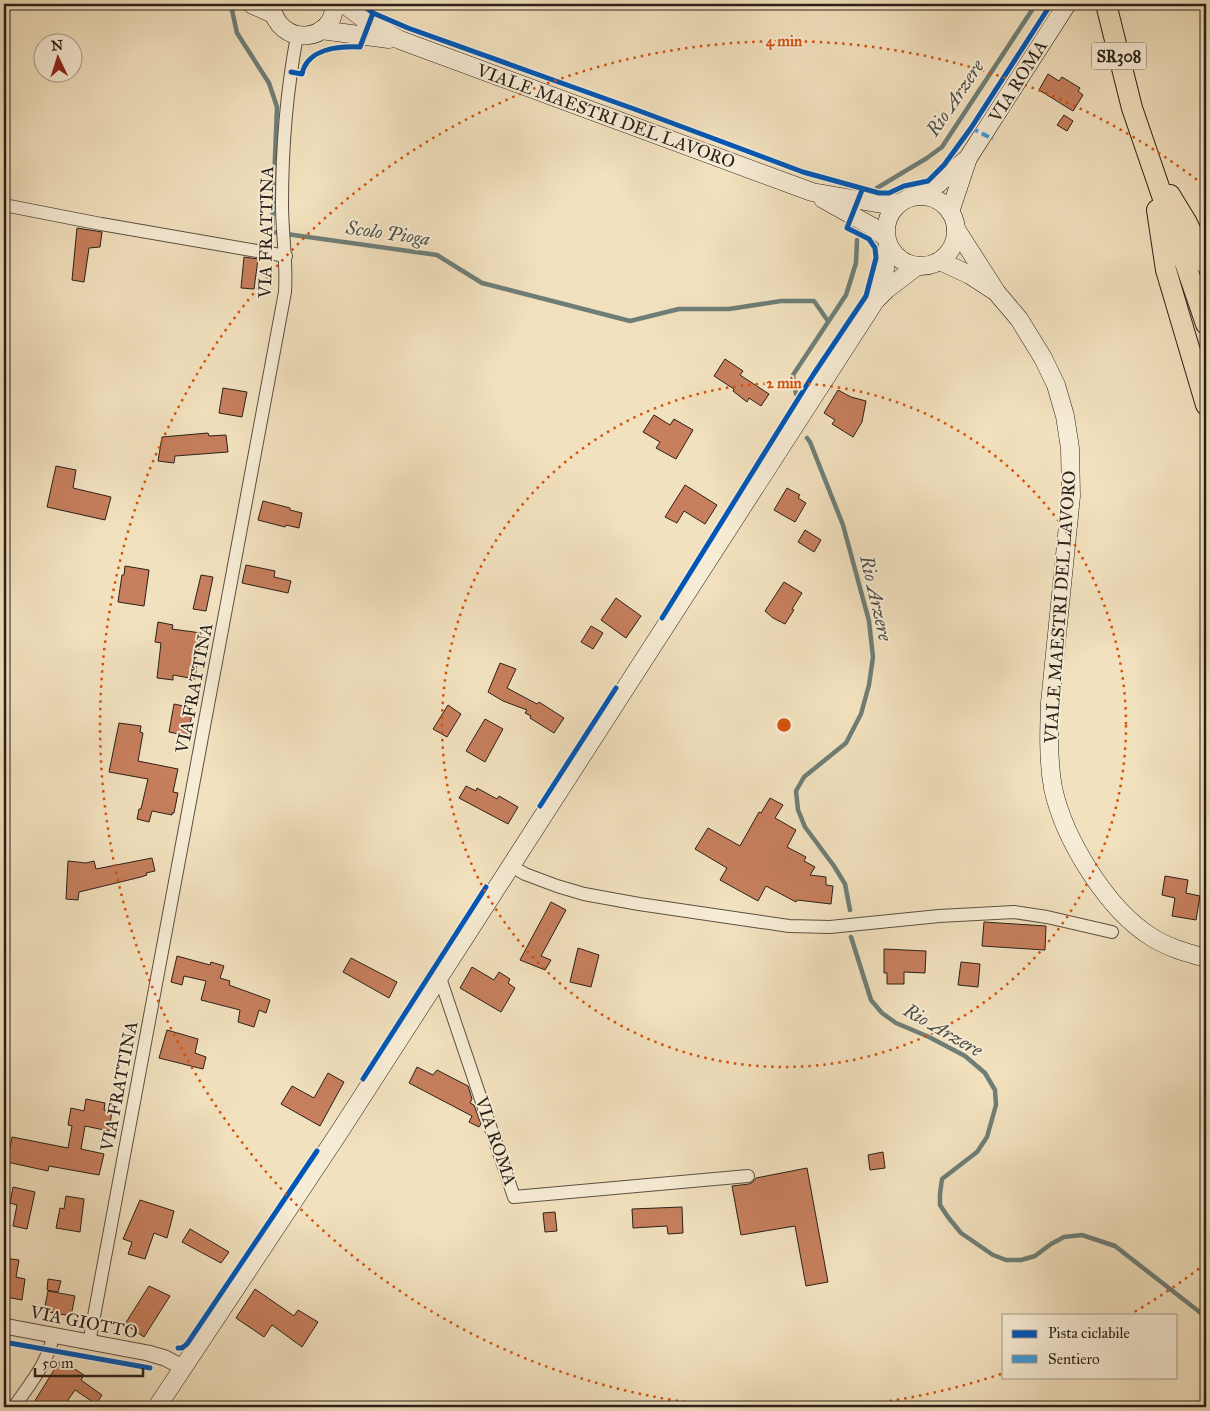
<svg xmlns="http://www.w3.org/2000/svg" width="1210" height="1411" font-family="'IM FELL Great Primer',serif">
<rect width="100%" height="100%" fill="#f2e1be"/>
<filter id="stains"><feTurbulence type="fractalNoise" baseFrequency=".004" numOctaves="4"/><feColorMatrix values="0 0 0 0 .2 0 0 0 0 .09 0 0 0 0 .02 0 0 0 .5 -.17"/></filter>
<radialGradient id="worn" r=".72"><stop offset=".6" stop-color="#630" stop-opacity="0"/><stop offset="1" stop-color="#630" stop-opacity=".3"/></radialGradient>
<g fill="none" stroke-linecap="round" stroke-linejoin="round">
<g stroke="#6e7e77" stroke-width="4.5">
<path d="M232,10L237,33L269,83L277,107L272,232L437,255L482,283L630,321L679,309H729L781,301H814L828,321"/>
<path d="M877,188L927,158L942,147L1036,4"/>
<path d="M796,394L793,375L846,295L856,263L857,240"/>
<path d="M807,438L810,442L843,525L869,621L873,657L869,685L861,714L846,743L804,777L796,791L798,810L805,827L834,866L845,884L850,910"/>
<path d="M851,937L871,1000L882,1013L896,1023L929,1037L965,1056L985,1073L995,1090L996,1105L987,1137L977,1152L942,1179L940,1194V1205L948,1217L961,1233L993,1255L1006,1260H1021L1035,1256L1051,1244L1064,1237L1082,1235L1115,1246L1206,1317"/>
</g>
</g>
<g fill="#c77f5d" stroke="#2a2019">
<path d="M1048,74L1059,81L1062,77L1080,88L1078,91L1083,95L1073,111L1039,90Z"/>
<path d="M1064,115L1073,121L1067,131L1057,125Z"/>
<path d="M77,228L102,232L100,247L89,248L84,282L72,280Z"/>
<path d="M244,257L258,259L254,289L241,288Z"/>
<path d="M725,359L743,371L740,375L769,394L761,406L749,398L747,402L733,391L734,389L714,376Z"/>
<path d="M223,388L247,392L242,417L219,413Z"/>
<path d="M838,390L851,397L866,401L862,422L853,437L832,424L835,420L824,413Z"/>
<path d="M654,415L670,425L674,419L693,430L676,459L656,448L660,442L643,432Z"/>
<path d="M208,433L209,436L226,435L228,452L175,456L174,463L158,461L162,437Z"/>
<path d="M56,466L76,470L73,488L111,497L105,520L47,507Z"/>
<path d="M685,485L717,505L705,524L684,511L677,523L665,517Z"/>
<path d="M787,488L800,495L798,498L806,503L795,522L774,510Z"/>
<path d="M263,501L290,508V510L302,513L299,528L286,525L285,527L258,520Z"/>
<path d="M805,530L821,540L814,552L798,542Z"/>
<path d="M246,565L275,571L274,577L291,581L288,593L242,583Z"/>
<path d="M125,566L149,570L144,606L118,602L122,575H124Z"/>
<path d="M201,575L213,577L206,611L193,609Z"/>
<path d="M784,582L802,593L792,609L794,610L785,624L773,618L765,611Z"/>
<path d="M616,598L641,616L626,638L601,620Z"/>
<path d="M158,622L173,625L172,629L201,633L195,679L173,675V680L157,678L161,643L155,642Z"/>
<path d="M591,626L603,633L593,649L581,642Z"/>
<path d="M500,663L516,669L507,688L537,704L539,702L564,718L554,733L530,718L531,716L525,713L527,710L503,701L488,692Z"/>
<path d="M174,704L193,708L188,736L169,732Z"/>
<path d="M448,705L461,714L447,737L433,729Z"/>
<path d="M485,719L503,729L485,762L466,751Z"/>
<path d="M119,723L141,726L140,732L143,733L138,761L178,769L173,792L178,793L174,813H172V815L152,811L149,822L137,819L139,809H141L148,779L109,772Z"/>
<path d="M466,786L476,791L477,788L497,799L499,796L518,807L508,824L459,798Z"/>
<path d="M770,798L783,805L775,818L796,830L787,847L806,857L804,861L815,867L810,875L826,877V885L833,886L831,904L797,900L796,902L766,886L758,901L720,880L727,868L695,849L708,828L740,846L759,812L761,813Z"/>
<path d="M152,858L155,871L146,873L147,875L141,877L79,892L78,900L66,899L68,861L86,863L94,861L96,869Z"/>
<path d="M1165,876L1188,880L1186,893L1200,896L1196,920L1172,916L1175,898L1162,895Z"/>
<path d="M551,902L566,910L541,956L551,960L545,970L520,960Z"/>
<path d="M984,922L1046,926L1045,950L982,946Z"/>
<path d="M578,948L599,955L591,987L570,982Z"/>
<path d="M884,949L926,951L925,973L904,972V984H887V973H884Z"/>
<path d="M177,956L210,965L211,962L224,966L220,978L230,981L229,985L270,1000L266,1013L259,1010L254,1027L238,1022L240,1010L201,1000L206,981L184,976L182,985L171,982Z"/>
<path d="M351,958L397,982L389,998L343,972Z"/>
<path d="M961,962L980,964L978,987L958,985Z"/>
<path d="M472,967L494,980L499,972L510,979L508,983L515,988L501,1012L460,988Z"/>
<path d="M167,1030L198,1039L195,1053L206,1057L203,1069L159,1058Z"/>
<path d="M417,1067L433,1075L437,1070L468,1086L472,1099L470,1103L474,1105L481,1124L479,1127L469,1122L472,1116L409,1083Z"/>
<path d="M328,1073L344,1082L320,1126L281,1104L292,1086L314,1098Z"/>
<path d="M86,1099L105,1103L104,1110L112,1111L109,1131L85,1126L81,1149L104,1154L99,1175L49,1166L48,1171L7,1162L12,1137L68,1148L72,1126L68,1125L71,1108L84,1111Z"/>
<path d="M883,1152L885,1168L870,1170L868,1155Z"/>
<path d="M807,1168L828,1282L806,1286L795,1226L741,1235L732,1186L749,1184L753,1182L756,1178Z"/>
<path d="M13,1187L35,1192L27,1229L13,1226L17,1205L10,1203Z"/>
<path d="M66,1196L84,1199L80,1232L56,1228L60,1208L64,1209Z"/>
<path d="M140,1200L174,1211L167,1238L154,1233L145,1259L128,1254L132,1242L123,1239Z"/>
<path d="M682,1207L683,1233L668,1234L667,1226L633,1228L632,1209Z"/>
<path d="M555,1212L557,1231L545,1232L543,1213Z"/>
<path d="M190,1229L229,1252L221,1263L182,1242Z"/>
<path d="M4,1258L19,1260L16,1277L25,1279L22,1300L6,1297V1295L4,1294Z"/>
<path d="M48,1279L61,1281L58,1292L47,1290Z"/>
<path d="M149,1286L170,1296L144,1337L125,1324Z"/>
<path d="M255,1289L294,1316L298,1310L318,1322L302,1347L272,1325L264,1337L236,1318Z"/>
<path d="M48,1291L75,1296L71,1316L44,1311Z"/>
<path d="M59,1362H64L84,1375L81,1380L102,1395L96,1404L75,1390L63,1407H31Z"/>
</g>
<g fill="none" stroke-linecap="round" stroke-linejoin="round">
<g stroke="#5c5042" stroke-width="14">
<g id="minor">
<path d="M4,205L101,224L286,256"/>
<path d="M511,866L525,874L557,886L584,894L639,904L789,926L830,927L939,916L1014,912L1047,917L1112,932"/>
<path d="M440,978L514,1197L748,1176"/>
<path d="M89,1343L285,292C287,262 282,234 282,204C282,149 287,89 297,36"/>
<path d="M14,1407C29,1385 48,1363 53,1336"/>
</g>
</g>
<g stroke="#5c5042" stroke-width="17">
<path id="tertiary" d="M4,1326L148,1353L165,1358L184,1368"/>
</g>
<g stroke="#2a2019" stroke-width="19">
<g id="secondary">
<path d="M251,4L273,14"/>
<path d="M271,4C278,50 336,42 334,4"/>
<path d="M344,4L369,23L400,40L812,192L882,204L899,203"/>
<path d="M321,30L389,39"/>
<circle cx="921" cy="231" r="35"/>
<path d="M919,196L938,184L968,158L1067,4"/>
<path d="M823,199L873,227L886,238"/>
<path d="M950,212L968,158"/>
<path d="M956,229L997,293L1019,319L1043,358L1056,385L1065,416L1070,448L1071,496L1050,703C1049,731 1048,760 1053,788C1064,839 1107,910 1153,938C1169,948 1188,953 1206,958"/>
<path d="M940,261L970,275L993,290"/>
<path d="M877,299L887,289L917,266"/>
<path d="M157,1407L340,1131L875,301L884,276L888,246"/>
</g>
</g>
<g stroke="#2a2019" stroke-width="22">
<g id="trunk">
<path d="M1106,4L1132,108L1206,324"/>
<path d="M1170,195L1187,223L1206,264"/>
<path d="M1157,210L1166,270L1206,405"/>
</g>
</g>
<use href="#minor" stroke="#f7ecd5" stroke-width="12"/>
<use href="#tertiary" stroke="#f7ecd5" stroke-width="15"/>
<use href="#secondary" stroke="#f7ecd5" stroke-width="18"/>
<use href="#trunk" stroke="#f2e1be" stroke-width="20"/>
<path stroke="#3d9bdf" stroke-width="4" stroke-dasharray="8 4" stroke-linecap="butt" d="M971,128L993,139"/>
<g stroke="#f7ecd5" stroke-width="8">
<g id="cycleway">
<path d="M361,4L373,13L408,28L637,110L803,172L879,193H889L904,186L928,181L944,165L971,128L1051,4"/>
<path d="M291,72L302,74C307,49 338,46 360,47L373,13"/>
<path d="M662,618L813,375L866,296L876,258L875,248L869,239L847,228L862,190"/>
<path d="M540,806L616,688"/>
<path d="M363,1079L486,887"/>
<path d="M4,1342L150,1368"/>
<path d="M178,1348H182L187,1344L317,1151"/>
</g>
</g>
<use href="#cycleway" stroke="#0057b8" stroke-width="5"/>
</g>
<g fill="none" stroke="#d5530d" stroke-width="2.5" stroke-dasharray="2.5 5">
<circle cx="784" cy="725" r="342"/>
<path d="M1205 1264A684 684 0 0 1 1131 1314M1001 1374A684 684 0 0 1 838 1407M730 1407A684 684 0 1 1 1205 186"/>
</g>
<g text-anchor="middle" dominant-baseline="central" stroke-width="4" stroke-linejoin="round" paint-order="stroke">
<rect fill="#f7ecd5" stroke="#685d51" stroke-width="1" x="1091.5" y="42.5" width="55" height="27" rx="4"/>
<g font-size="16" font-weight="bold" fill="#2a2019">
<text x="1119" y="56">SR308</text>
</g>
<g font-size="18" fill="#2a2019" stroke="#f7ecd5">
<text transform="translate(1018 81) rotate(-58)">VIA ROMA</text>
<text transform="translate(606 116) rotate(20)">VIALE MAESTRI DEL LAVORO</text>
<text transform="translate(266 232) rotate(-89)">VIA FRATTINA</text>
<text transform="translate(1060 607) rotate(-86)">VIALE MAESTRI DEL LAVORO</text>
<text transform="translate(194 688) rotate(-79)">VIA FRATTINA</text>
<text transform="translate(119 1086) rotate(-79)">VIA FRATTINA</text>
<text transform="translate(496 1141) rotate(71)">VIA ROMA</text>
<text transform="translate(84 1322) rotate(11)">VIA GIOTTO</text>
</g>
<g font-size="19" font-style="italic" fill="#4c4f48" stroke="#f7ecd5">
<text transform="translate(955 98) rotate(-56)">Rio Arzere</text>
<text transform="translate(388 233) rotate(8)">Scolo Pioga</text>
<text transform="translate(876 598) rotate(77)">Rio Arzere</text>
<text transform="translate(943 1030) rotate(30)">Rio Arzere</text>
</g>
</g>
<circle cx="784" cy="725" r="8" fill="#d5530d" stroke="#f7ecd5" stroke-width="2.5"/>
<g font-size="15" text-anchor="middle" font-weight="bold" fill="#d5530d" stroke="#f7ecd5" stroke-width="4" stroke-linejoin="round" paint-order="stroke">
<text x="784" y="46">4 min</text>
<text x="784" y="388">2 min</text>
</g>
<rect width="1210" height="1411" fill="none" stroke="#f2e1be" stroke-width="20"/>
<rect x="5" y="5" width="1200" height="1401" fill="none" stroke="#2a2019" stroke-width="2.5"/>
<rect x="10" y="10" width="1190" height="1391" fill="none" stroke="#2a2019"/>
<rect x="1002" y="1314" width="175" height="65" fill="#f7ecd5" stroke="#a59a8a"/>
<rect x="1012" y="1330" width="25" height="8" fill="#0057b8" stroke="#a59a8a"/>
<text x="1048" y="1338" font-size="15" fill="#2a2019">Pista ciclabile</text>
<rect x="1012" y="1355" width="25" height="8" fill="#3d9bdf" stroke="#a59a8a"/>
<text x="1048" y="1364" font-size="15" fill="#2a2019">Sentiero</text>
<g transform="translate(58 58) rotate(356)"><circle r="24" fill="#f7ecd5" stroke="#a59a8a"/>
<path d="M0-4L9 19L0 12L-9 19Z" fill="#8f2418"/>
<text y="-8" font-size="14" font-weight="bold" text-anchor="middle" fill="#2a2019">N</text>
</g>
<path d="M35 1368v8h108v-8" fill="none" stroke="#2a2019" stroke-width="2.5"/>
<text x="42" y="1368" font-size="15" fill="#2a2019" stroke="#f7ecd5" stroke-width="4" paint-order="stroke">50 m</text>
<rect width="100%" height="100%" filter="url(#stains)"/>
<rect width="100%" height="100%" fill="url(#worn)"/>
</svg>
